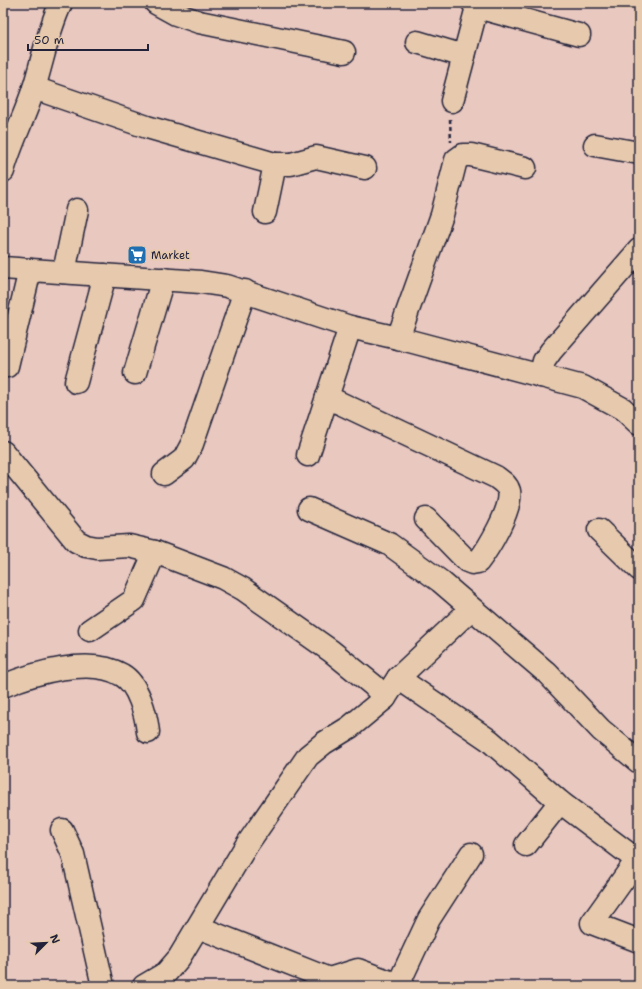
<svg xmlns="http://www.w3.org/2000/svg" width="642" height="989" font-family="'Shantell Sans',sans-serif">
<rect width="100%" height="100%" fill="#e9c8c0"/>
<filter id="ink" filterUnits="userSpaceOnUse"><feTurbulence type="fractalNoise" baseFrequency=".025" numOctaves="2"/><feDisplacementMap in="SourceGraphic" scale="8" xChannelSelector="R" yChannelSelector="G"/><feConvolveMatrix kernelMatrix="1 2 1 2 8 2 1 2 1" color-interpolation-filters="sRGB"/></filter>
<g filter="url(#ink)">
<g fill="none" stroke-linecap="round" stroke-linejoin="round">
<g stroke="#22223b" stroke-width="25">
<g id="minor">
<path d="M156,3L176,14L199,22L344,52"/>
<path d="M473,3L477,7L579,35"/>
<path d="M417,42L464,56"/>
<path d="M34,88L147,127L275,164H291L316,157L365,168"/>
<path d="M452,101L477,7"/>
<path d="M595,145L639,153"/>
<path d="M3,171C11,142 25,116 34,88C43,59 48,30 61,3"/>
<path d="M265,212L275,164"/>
<path d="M3,268L201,282L227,286L350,327L398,338L583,387L623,409L639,424"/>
<path d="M64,272L77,210"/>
<path d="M398,338L442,215L456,160L463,155H471L525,168"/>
<path d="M7,366L30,270"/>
<path d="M135,373L163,279"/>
<path d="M540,376L544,361L551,351L639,250"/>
<path d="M76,382L105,275"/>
<path d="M327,397L496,477C501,481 507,484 509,491C513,508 488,549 478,562L472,563L467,561L426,519"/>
<path d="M3,452L76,541L86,546L97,548L129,546L155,552L223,578L243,589L331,651L373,685L385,698"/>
<path d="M308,455L350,327"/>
<path d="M164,474L184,459L192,444L245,291"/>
<path d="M309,509L389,544L440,581L547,673L601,730L639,762"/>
<path d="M599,530L639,569"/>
<path d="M90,630L134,600L155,552"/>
<path d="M398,678L489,740L560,802L637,860L639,859"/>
<path d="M3,686C34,673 91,656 122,675C138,684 146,714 148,732"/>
<path d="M62,830L73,854L103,986"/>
<path d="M526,845L560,802"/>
<path d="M637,860L592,923L639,941"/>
<path d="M198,927L329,979L358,970L401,986"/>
<path d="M398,985L429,919L471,854"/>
<path d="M144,986L166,973L179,958L246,846L308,756L324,743L350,727L385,698L398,678L471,609"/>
</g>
</g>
<path stroke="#22223b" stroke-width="2.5" stroke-dasharray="4 3" stroke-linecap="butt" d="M450,119L451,142"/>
<use href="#minor" stroke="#e7caae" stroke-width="22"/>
</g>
</g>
<defs>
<g id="supermarket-square" transform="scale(1)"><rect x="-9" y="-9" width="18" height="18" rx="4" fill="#1f6fb2" stroke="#e7caae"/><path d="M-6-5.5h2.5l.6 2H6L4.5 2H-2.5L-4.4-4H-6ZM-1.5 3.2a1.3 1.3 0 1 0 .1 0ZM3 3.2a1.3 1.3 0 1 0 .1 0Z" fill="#fff"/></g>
</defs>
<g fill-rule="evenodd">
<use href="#supermarket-square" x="137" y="255"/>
</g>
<g text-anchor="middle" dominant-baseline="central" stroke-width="4" stroke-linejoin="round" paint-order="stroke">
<g font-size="11" fill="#22223b" stroke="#e7caae" text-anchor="start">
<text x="151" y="255">Market</text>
</g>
</g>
<rect width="642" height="989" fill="none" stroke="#e7caae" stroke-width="16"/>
<rect x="8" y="8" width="626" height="973" fill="none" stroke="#22223b" stroke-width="1.5" filter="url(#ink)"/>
<g transform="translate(46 943) rotate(66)" stroke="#e7caae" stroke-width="3" paint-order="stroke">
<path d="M0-3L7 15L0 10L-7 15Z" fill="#22223b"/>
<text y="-6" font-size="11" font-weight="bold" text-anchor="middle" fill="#22223b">N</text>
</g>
<path d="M28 44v6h120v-6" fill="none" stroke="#22223b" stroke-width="2"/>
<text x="34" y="44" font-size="12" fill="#22223b" stroke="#e7caae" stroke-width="3" paint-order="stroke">50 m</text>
</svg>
